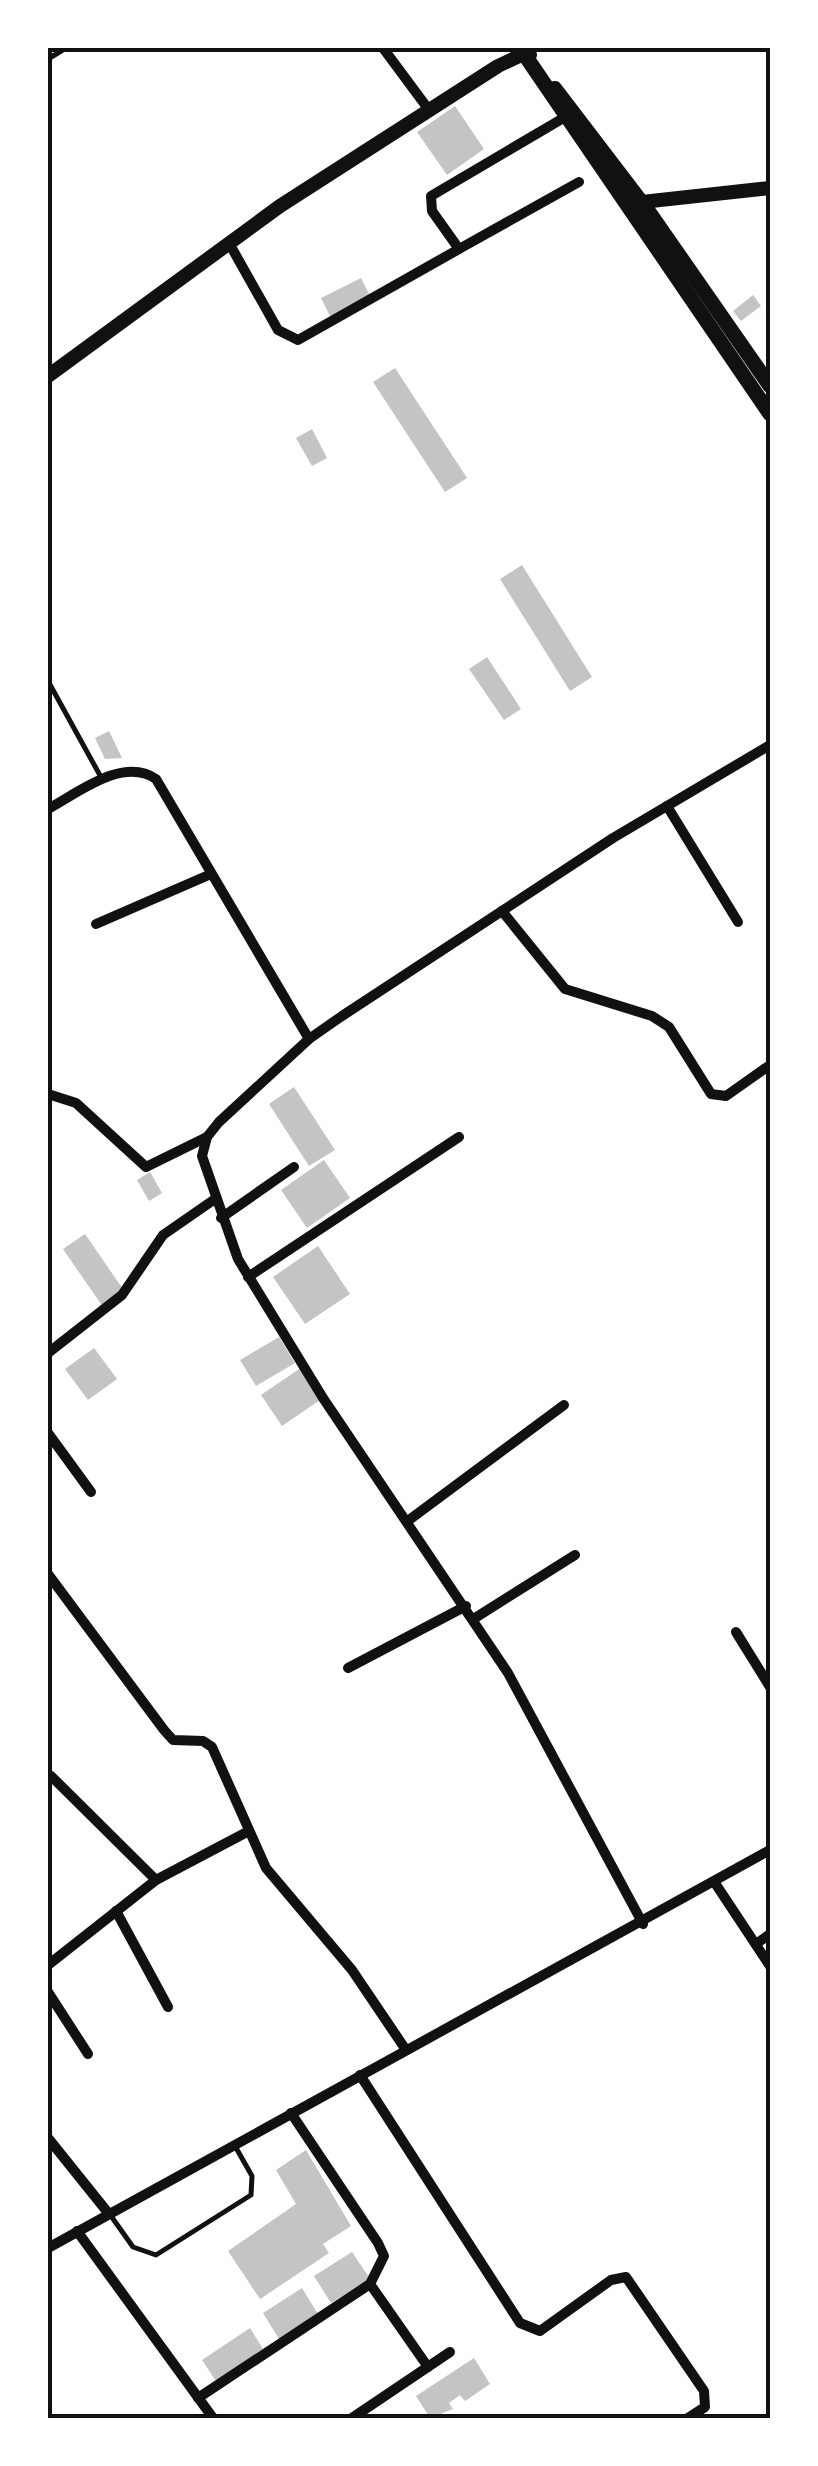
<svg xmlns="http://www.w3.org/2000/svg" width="818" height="2466" font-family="Commissioner,sans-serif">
<rect width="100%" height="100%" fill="#fff"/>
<g fill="#c4c4c4">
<path d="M455,106L484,149L447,175L417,132Z"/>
<path d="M361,278L371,298L331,318L321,298Z"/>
<path d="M753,295L761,306L741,321L733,311Z"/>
<path d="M395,368L467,478L445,492L373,382Z"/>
<path d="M312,429L327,458L312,466L296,438Z"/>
<path d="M522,565L592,677L570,691L500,579Z"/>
<path d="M487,657L521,709L504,720L469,669Z"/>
<path d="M109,731L122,758L105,759L95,738Z"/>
<path d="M294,1087L335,1150L309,1166L269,1104Z"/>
<path d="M324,1160L350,1198L307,1228L281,1190Z"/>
<path d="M150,1172L162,1193L149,1201L137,1180Z"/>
<path d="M85,1234L125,1292L103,1307L63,1249Z"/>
<path d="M318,1246L350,1294L305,1324L273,1277Z"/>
<path d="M279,1337L295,1363L256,1386L240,1360Z"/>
<path d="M94,1348L117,1379L88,1400L65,1369Z"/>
<path d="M302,1367L323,1398L282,1426L261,1395Z"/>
<path d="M306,2150L351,2226L323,2244L329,2253L260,2299L228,2251L296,2204L276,2170Z"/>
<path d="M352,2252L370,2279L331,2303L314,2276Z"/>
<path d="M302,2288L318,2314L279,2339L263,2313Z"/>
<path d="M250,2328L263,2349L216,2381L202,2360Z"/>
<path d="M474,2358L490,2384L465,2401L460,2395L449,2403L453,2409L430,2418L416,2396Z"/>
</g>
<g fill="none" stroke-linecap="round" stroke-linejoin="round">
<g stroke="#111" stroke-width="5">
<path d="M48,59L66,48"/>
<path d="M48,681L102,779"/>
<path d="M111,2216L133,2247L156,2255L251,2195L252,2176L235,2146"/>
</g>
<g stroke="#111" stroke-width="10">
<path d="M383,48L429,110"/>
<path d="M229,243L278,330L298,340L459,249L432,211L431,196L572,113"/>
<path d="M459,249L579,182"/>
<path d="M667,806L738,922"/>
<path d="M48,809C78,793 123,756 156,779L309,1039"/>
<path d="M502,911L565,989L652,1016L669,1027L711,1094L726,1096L770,1065"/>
<path d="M96,924L211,874"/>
<path d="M48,1094L76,1103L146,1167L207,1137"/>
<path d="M221,1218L294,1167"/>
<path d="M248,1277L459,1137"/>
<path d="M48,1353L122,1295L163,1235L215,1199"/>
<path d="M48,1433L91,1492"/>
<path d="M409,1520L564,1405"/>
<path d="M48,1574L164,1730L173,1740L203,1741L212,1747L266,1868L352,1970L406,2050"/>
<path d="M475,1618L575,1555"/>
<path d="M736,1632L770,1687"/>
<path d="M348,1668L466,1606"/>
<path d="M51,1776L156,1880"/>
<path d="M715,1883L770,1966"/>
<path d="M116,1911L168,2007"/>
<path d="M643,1924L508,1673L323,1398L238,1259L202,1156L207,1137L219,1122L309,1039L342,1016L613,838L770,745"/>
<path d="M756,1944L770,1934"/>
<path d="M48,1965L156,1880L247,1832"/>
<path d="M48,1992L88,2054"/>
<path d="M360,2075L520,2323L540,2331L611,2280L626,2277L704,2391L705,2407L688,2418"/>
<path d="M48,2138L109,2214"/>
<path d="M77,2231L213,2418"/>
<path d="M48,2248L770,1850"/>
<path d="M370,2284L428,2367"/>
<path d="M198,2398L370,2284L384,2256L378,2243L291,2113"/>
<path d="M352,2418L450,2352"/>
</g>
<g stroke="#111" stroke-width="14">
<path d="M555,88L642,202L770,188"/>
<path d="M48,376L280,206L498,66L528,52L530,55"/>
</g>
<g stroke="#111" stroke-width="15">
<path d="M520,48L770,414"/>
<path d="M642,202L770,386"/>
</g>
</g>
<rect width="818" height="2466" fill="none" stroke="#ffffff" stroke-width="100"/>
<rect x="50" y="50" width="718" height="2366" fill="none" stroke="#111" stroke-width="4"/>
</svg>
